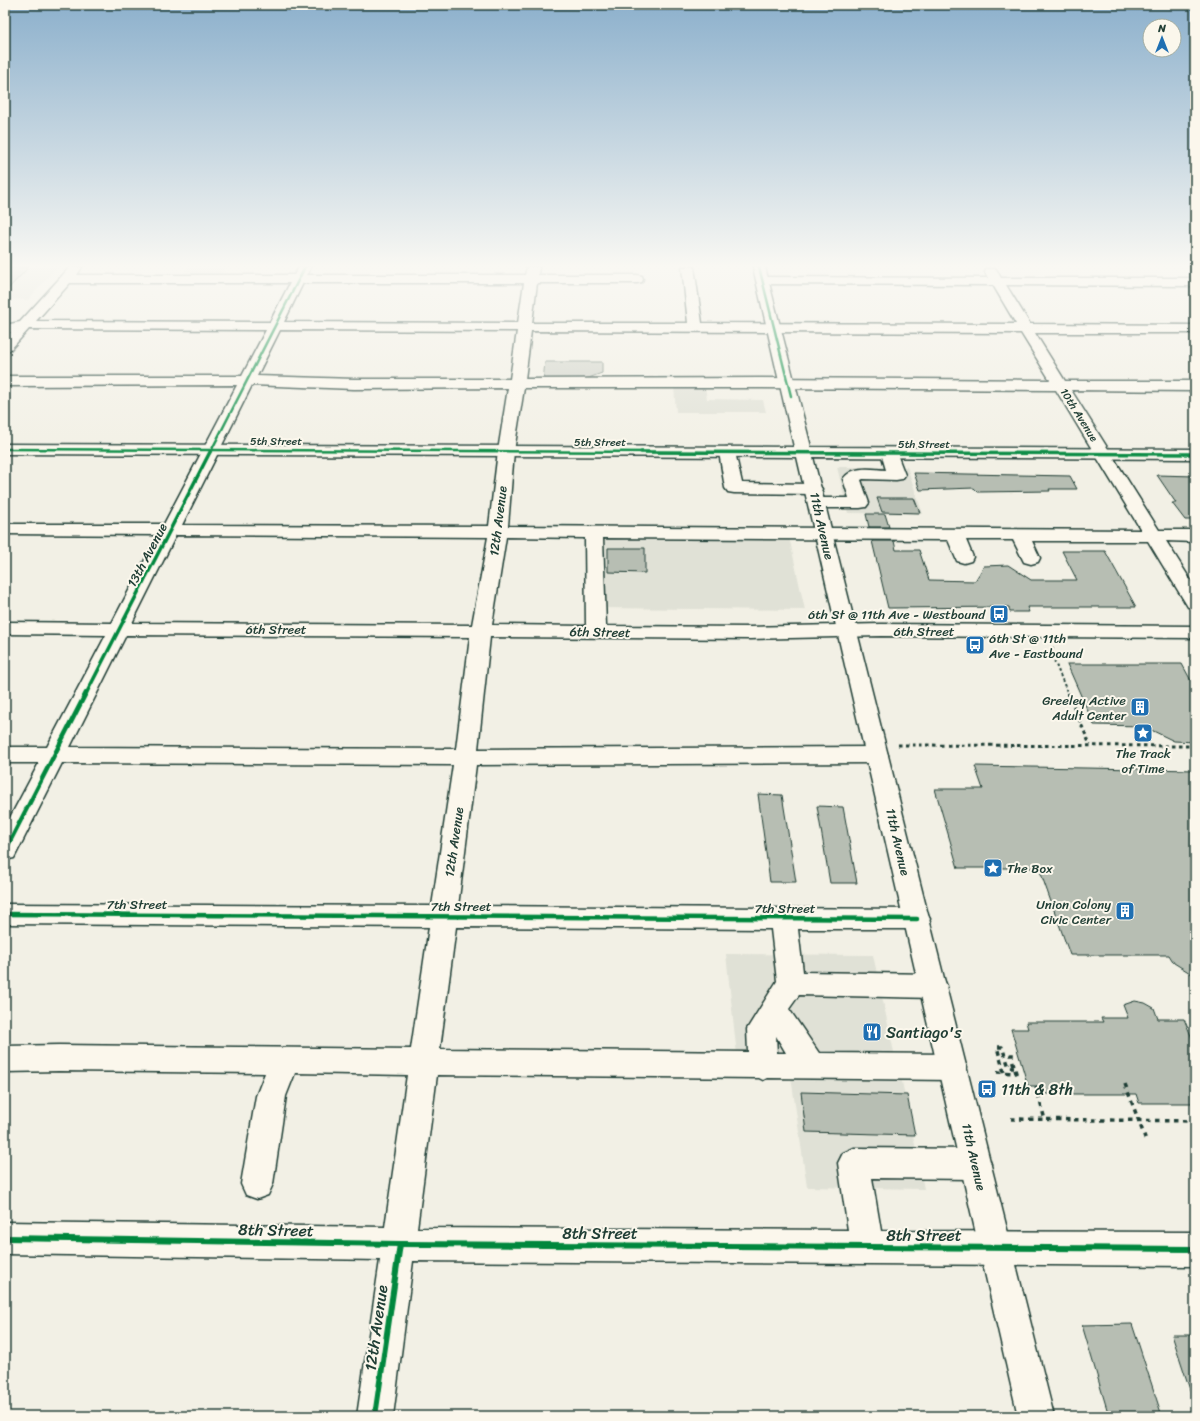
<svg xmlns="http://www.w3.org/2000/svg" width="1200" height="1421" font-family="Sriracha,sans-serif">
<rect width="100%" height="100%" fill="#f2f0e5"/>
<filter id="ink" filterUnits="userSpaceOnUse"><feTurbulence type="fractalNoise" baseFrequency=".025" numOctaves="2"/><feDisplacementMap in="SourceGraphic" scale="8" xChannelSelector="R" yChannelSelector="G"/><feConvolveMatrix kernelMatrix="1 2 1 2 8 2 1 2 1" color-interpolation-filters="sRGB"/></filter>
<g filter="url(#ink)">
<g fill="#e0e1d6">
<path d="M5,267H57L28,300L5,299Z"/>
<path d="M187,267H226L221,276H181Z"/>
<path d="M674,387H705L707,399L763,400L766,412H676Z"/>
<path d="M837,467H907L923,514L848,513Z"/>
<path d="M598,536L789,537L805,610L596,608Z"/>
<path d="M726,954L873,955L895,1057L737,1055Z"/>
<path d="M790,1070L900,1072L924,1189L807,1187Z"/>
</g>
<path fill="#cfd2c8" stroke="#77887e" d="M545,362H602V373L580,381H543Z"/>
<g fill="#b7beb3" stroke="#1f3d34">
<path d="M5,267H29L5,292Z"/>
<path d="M914,473L1070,476L1077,489H1049L1050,491L978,492L974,488L920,490Z"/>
<path d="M1157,475L1195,476V520H1185L1172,503H1176Z"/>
<path d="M877,498H914L920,513L882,512Z"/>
<path d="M866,514H885L889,527H869Z"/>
<path d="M872,541H894L896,550H919L929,580L975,581L984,566L1008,565L1031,580H1077L1062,551H1105L1136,607H1027L1029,612H1010L1009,607L888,608Z"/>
<path d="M608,548H645V573L608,572Z"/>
<path d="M1067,664H1182L1195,688V742L1174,741L1143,726L1094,725Z"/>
<path d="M975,766L1195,770V976L1174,963L1169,955H1070L1039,868H958L935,789H983Z"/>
<path d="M758,794L782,795L796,882H770Z"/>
<path d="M817,806L843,807L857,883H830Z"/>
<path d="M1135,1001L1145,1003L1154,1008L1158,1019H1184L1192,1038H1195V1103H1139L1136,1094H1044L1042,1086H1028L1011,1029H1028L1026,1022H1103L1101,1018H1128L1123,1005Z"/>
<path d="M801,1092L907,1095L915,1135L806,1132Z"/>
<path d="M1132,1324L1162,1416H1109L1082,1325Z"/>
<path d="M1172,1335H1195V1396H1192Z"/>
</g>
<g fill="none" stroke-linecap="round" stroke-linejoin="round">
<g stroke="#1f3d34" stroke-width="3">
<g id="minor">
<path d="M70,267H82L77,275H294L299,267H311L307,275H525L527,267H539L538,275H637L642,276L643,279L642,282L637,283H537L532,323H688L682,267H694L702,323L1016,324L993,285L758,284L757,281L758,278L763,277L988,278L985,272L986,269H996L1001,278H1195V286L1006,285L1030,324L1195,325V333H1035L1065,381H1195V391L1071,390L1159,530H1195V542L1166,541L1195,587V609L1188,607L1148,541H1032L1040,558L1038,562L1031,564L1024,562L1013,540H966L973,557L971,561L964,563L957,561L948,540L603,538L606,626L750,627L881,624L1195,626V638L881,636L750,639L490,637L478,749L877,747L885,749L888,755L885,761L877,763L476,765L458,906L917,909L926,912L930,919L926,926L917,929H798L803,972L933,974L943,978L947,986L943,994L933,998L799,995L789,1009L819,1053L952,1054L962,1058L967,1067L962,1076L952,1080L767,1078L763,1080L759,1078L437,1075L417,1228L848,1230L838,1163L843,1153L854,1148L975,1149L986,1154L991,1164L986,1174L975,1179L872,1178L881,1231L1195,1232V1266L413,1261L393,1416H357L380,1260L5,1254V1222L385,1227L407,1075L295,1073L286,1096L273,1184L268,1195L257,1199L246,1195L241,1184L256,1096L265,1073L59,1071L5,1072V1046L59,1045L411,1049L429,927L5,924V904L432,906L453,765L62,763L14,858L5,860V827L39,763H5V747H47L106,635L5,634V622L112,623L158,535L5,534V524H164L237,385L5,386V376H242L266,330L29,329L10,350L5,351V338L11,332L5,333V325L20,322ZM70,283H290L270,322L36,321ZM303,283H524L518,323L284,322ZM280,330L517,331L510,379H354L257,376ZM531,331L1021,333L1050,380L761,378L525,379ZM252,385L354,389L508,388L498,451L489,526L182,525ZM524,388H761L1056,390L1141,530L508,526L514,451ZM176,535L488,537L472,625L132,623ZM506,537L585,538L586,626L492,625ZM126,635L470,637L456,749L70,747ZM456,927L771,929L777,981L747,1029L748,1052L440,1049ZM776,1036L786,1053H777Z"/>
<path d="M727,447L733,448L735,452L742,483L813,484L819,485L822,489L819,493L813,494L734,493L728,492L725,488L719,452L721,448Z"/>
<path d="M889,448L895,449L905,475L902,479L896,480L863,479L861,480L869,503L866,507L860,508H817L811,507L808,503L811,499L817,498H849L843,479C853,465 871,469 886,470L881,453L883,449Z"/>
</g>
</g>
<g stroke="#1f3d34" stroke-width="3">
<path id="major" d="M753,267H765L811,447L1195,449V459L813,457L1054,1416H1018L797,457L5,454V444L794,447Z"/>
</g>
<path stroke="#1f3d34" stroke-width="2" stroke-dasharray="2.5 2.5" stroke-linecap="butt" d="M1053,647L1051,653L1068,694"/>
<g stroke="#1f3d34" stroke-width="3" stroke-dasharray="3.5 3.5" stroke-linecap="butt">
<path d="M1068,693L1090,745"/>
<path d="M898,745L1195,746"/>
</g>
<g stroke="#1f3d34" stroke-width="3.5" stroke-dasharray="4.5 4.5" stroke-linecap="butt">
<path d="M1195,1012V1014"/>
<path d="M997,1072L1016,1073L1011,1055H1018"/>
<path d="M1004,1072L997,1047H1002L1009,1067H1014"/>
<path d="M1125,1084L1147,1143"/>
<path d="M1036,1086L1045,1120"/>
<path d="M1011,1119L1195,1121"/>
</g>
<use href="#minor" fill="#fbf7ec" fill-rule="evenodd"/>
<use href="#major" fill="#fbf7ec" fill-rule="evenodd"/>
<g stroke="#fbf7ec" stroke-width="4">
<g id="cycleway-far3">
<path d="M759,267L791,396"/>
<path d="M5,449L879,453"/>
<path d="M210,453L305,267"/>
</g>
</g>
<g stroke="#fbf7ec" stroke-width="5.5">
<g id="cycleway-far2">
<path d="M641,452L1195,454"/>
<path d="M86,694L210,452"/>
</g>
</g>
<g stroke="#fbf7ec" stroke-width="7">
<g id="cycleway-far1">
<path d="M5,851L86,693"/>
<path d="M5,914L917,919"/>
</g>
</g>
<g stroke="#fbf7ec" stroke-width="8">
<g id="cycleway">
<path d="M5,1238L400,1244L1195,1249"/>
<path d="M375,1416L400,1244"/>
</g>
</g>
<use href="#cycleway-far3" stroke="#00873e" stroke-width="2.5"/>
<use href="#cycleway-far2" stroke="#00873e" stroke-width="3.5"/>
<use href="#cycleway-far1" stroke="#00873e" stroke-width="4.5"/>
<use href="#cycleway" stroke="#00873e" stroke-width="6"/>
</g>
</g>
<linearGradient id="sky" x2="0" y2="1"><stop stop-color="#8cb0cc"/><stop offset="0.57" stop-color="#f9f8f3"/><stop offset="1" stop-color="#f9f8f3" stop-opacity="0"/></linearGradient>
<rect width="1200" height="466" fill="url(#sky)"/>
<defs>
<g id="bus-square" transform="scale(1)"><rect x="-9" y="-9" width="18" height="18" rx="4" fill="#1f6fb2" stroke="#fbf7ec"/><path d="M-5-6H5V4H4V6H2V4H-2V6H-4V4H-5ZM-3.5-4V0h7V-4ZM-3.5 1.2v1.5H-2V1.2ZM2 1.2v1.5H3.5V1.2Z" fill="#fff"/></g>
<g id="building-square" transform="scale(1)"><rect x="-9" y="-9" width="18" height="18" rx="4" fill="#1f6fb2" stroke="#fbf7ec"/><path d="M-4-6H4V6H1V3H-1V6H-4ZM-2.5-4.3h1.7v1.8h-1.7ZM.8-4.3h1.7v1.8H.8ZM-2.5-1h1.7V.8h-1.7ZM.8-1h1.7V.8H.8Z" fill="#fff"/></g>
<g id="sight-square" transform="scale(1)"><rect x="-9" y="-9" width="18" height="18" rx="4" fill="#1f6fb2" stroke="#fbf7ec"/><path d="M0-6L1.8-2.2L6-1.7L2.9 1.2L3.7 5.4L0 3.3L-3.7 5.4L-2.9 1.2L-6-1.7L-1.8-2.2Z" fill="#fff"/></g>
<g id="restaurant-square" transform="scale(1)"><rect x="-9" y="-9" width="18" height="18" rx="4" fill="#1f6fb2" stroke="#fbf7ec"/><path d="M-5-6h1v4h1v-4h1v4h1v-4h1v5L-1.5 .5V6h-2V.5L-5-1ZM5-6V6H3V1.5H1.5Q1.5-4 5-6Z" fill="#fff"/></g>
</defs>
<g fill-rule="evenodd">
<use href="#bus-square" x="999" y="614"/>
<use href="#bus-square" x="975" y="645"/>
<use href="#building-square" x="1140" y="707"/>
<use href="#sight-square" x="1143" y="733"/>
<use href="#sight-square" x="993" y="868"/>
<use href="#building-square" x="1125" y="911"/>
<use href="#restaurant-square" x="872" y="1032"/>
<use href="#bus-square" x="987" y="1089"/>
</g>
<g text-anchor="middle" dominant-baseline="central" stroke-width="4" stroke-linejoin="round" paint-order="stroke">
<g font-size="11" fill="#1f3d34" stroke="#fbf7ec">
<text transform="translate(1079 415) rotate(58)">10th Avenue</text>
<text x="276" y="441">5th Street</text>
<text x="600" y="442">5th Street</text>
<text x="924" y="444">5th Street</text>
</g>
<g font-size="13" fill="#1f3d34" stroke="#fbf7ec">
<text transform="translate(498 521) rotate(-83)">12th Avenue</text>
<text transform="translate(822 526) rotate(77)">11th Avenue</text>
<text transform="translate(147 555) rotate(-62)">13th Avenue</text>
<text x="276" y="629">6th Street</text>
<text x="924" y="631">6th Street</text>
<text transform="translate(600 632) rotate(1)">6th Street</text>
<text transform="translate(454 842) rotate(-82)">12th Avenue</text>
<text transform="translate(898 842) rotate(77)">11th Avenue</text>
<text x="137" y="904">7th Street</text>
<text x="461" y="906">7th Street</text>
<text x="785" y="908">7th Street</text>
<text transform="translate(974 1157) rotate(77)">11th Avenue</text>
</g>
<g font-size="13" fill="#1f3d34" stroke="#fbf7ec" text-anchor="end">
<text x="985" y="614">6th St @ 11th Ave - Westbound</text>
<text x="989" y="638" text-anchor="start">6th St @ 11th<tspan x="989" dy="15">Ave - Eastbound</tspan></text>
<text x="1126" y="700">Greeley Active<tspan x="1126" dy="15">Adult Center</tspan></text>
<text x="1143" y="753" text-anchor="middle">The Track<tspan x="1143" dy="15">of Time</tspan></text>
<text x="1007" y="868" text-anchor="start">The Box</text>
<text x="1111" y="904">Union Colony<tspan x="1111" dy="15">Civic Center</tspan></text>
</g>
<g font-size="16" fill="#1f3d34" stroke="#fbf7ec" text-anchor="start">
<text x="886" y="1032">Santiago's</text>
<text x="1001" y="1089">11th &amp; 8th</text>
</g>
<g font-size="16" fill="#1f3d34" stroke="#fbf7ec">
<text transform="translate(276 1230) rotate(1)">8th Street</text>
<text x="600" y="1233">8th Street</text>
<text x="924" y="1235">8th Street</text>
<text transform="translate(376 1328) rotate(-82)">12th Avenue</text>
</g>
</g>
<rect width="1200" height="1421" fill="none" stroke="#fbf7ec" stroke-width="20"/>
<rect x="10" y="10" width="1180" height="1401" fill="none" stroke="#1f3d34" stroke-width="1.5" filter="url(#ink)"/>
<g transform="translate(1162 38)"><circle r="19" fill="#fbf7ec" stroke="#a3ada2"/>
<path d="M0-3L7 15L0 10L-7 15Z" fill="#1f6fb2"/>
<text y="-6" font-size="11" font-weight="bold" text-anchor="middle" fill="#1f3d34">N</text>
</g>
</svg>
